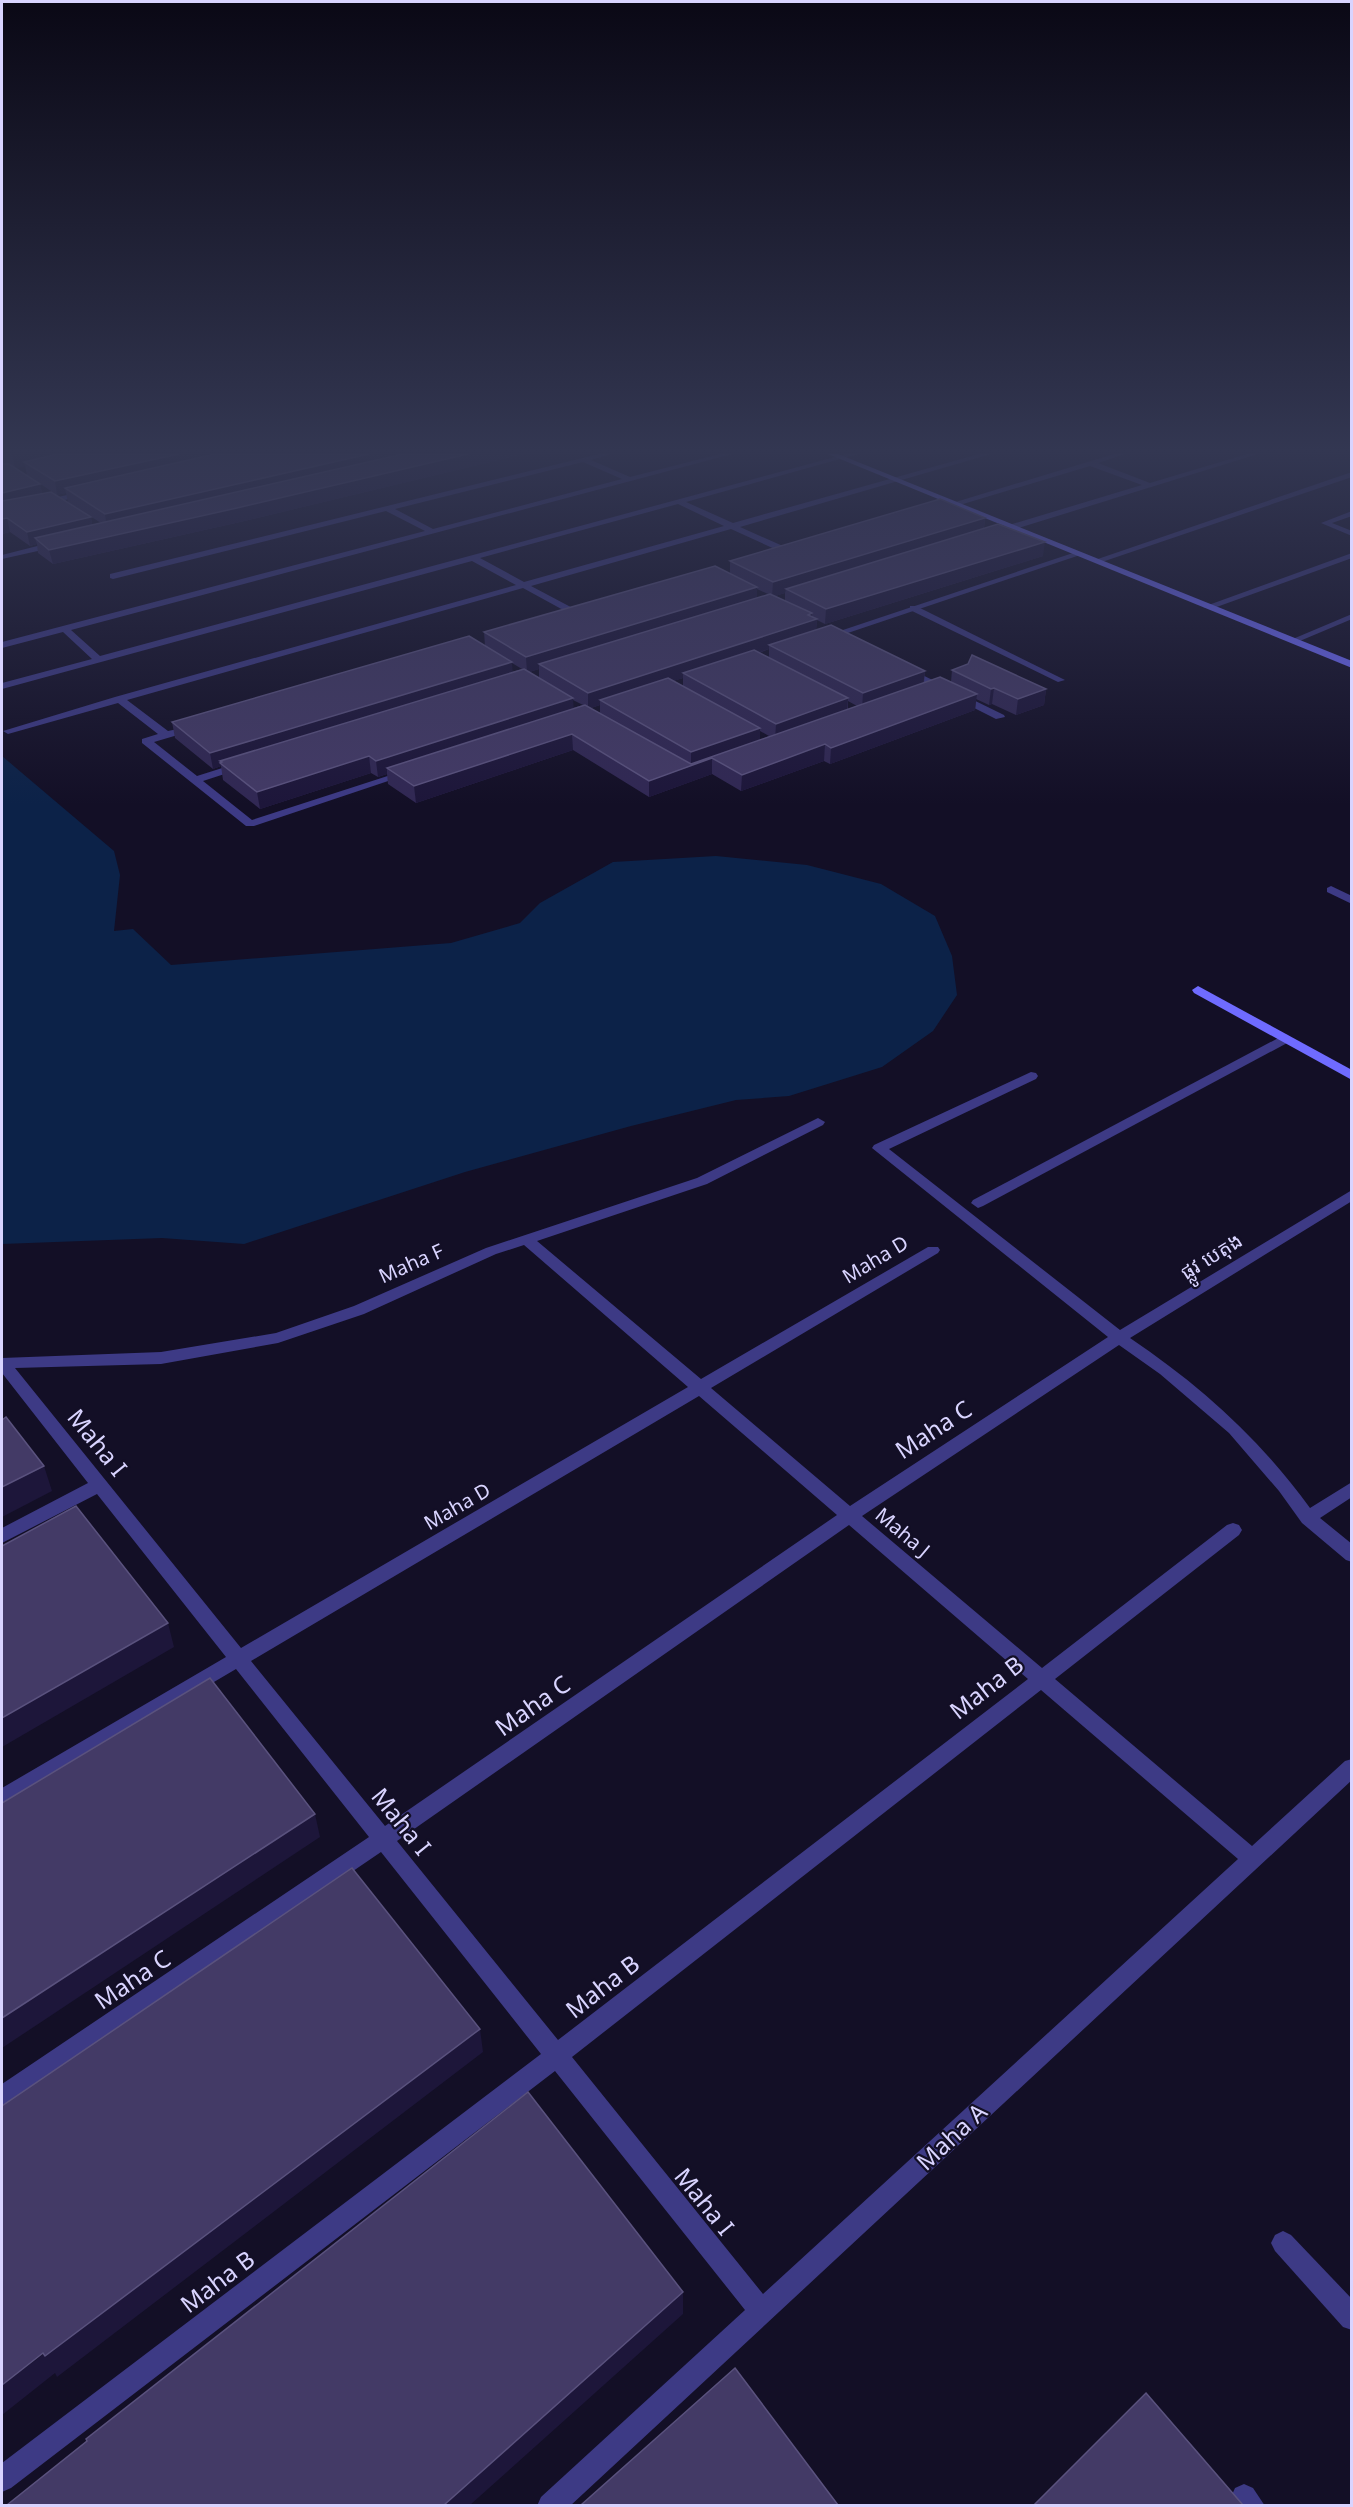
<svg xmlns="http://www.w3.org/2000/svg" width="1353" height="2507" font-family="'Noto Sans','Noto Sans Khmer',sans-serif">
<rect width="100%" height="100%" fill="#130f26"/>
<path fill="#0c2248" d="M2,756L114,851L120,875L114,931L133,929L171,965L451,943L520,923L540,903L613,862L716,856L807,865L881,884L935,916L952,956L957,995L933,1031L882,1067L789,1096L736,1100L631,1126L465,1172L244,1244L162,1238L2,1244Z"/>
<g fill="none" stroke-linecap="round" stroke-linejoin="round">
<g fill="#3d3a85" fill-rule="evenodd">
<path d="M910,606H916L1065,680L1058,682L910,610Z"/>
<path d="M1352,614V619L1295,643L1288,641Z"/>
</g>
<g fill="#3d3a85" fill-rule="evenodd">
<path d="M599,454H611L591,460L630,477L720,454H732L71,630L100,656L846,454H858L686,502L733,523L979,454H991L740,527L794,551V555H788L731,529L531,586L582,613V617H576L523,588L127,700L168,731L198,725V729L154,742L197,776L235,764H243V768L203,781L252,820L403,771H411L412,773L254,826H246L142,743V739L158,734L118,703L8,734L3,731L115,697L516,585L472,561L2,689V683L92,659L63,632L2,648V642L425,531L386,511L113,579L110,578V574ZM583,462L622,479L433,529L395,509ZM678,504L724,526L524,582L480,558Z"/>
<path d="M1114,454H1125L1098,463L1150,483L1247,454H1258L999,534L995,531L996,529L1142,485L1090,466L943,510L936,508Z"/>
<path d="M1352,472V477L1099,563L1092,561Z"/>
<path d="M84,491L88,493L87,495L2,514V510Z"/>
<path d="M1352,511V516L1332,523L1352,531V536L1321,523Z"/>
<path d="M57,541L61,544L60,546L2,559V555Z"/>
<path d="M1076,552L1083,554L827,640L819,638Z"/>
<path d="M1352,553V558L1211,609L1203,607Z"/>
<path d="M906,667L1004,715L1005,717L996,719L903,672V668Z"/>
<path d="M1331,886L1352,896V904L1327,892V888Z"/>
<path d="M1284,1035L1289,1036L1291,1039L1289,1042L983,1206L978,1208L971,1203L973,1200Z"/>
<path d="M1031,1072L1036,1073L1038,1076L1036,1079L889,1149L1120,1330L1352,1190V1201L1130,1338C1201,1386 1260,1439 1310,1508L1352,1482V1497L1320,1518L1352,1544V1562L1346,1560L1302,1523L1279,1491L1229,1433L1160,1374L1119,1345L862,1516L1042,1668L1227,1525L1233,1523L1239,1525L1242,1530L1239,1535L1055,1679L1252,1846L1345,1761L1352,1759V1780L570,2506H537L541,2497L745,2310L555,2071L11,2488L2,2492V2463L541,2054L381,1852L10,2105L2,2108V2084L369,1837L236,1669L2,1807V1788L226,1657L97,1494L2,1543V1528L88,1483L2,1373V1358L161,1352L276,1333L354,1306L486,1248L697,1178L818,1118L825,1122L823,1125L707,1184L537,1241L701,1379L928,1247H938L940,1250L938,1253L711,1388L850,1506L1108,1337L872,1148L874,1145ZM524,1245L688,1387L241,1648L15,1368L161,1364L278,1343L364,1314L496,1254ZM699,1396L837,1515L385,1826L251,1661ZM849,1525L1028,1679L558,2040L397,1841ZM1041,1690L1238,1859L763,2294L572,2057Z"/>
<path d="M1283,2231L1291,2235L1352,2299V2330L1343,2327L1275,2251L1271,2243L1275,2235Z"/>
<path d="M1244,2484L1253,2488L1265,2506H1234L1231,2497L1235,2488Z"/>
</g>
<g fill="#6f6bff" fill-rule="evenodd">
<path d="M828,454H838L1352,661V668Z"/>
<path d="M1198,986L1352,1070V1080L1194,993L1192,990Z"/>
</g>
</g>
<g fill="#312854" fill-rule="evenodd">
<path d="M2,454H524L240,522L53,564L38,553L37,544L30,546L10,532L2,534ZM25,466L27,475L57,495L66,493L68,502L101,523L92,525L91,517L42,493L40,484L15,468Z"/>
<path d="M985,518L984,528L1043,556L825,624L817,620L816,630L925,671L924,683L951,682L952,670L1046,689L1044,705L1016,715L992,704L989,705L976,699L975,710L830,764L824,761L741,791L712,774L649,797L573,750L416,803L388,784L387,774L378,777L371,773L260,809L223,780L221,766L213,769L175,738L172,722L485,646L484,632L730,573V561ZM757,589L768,594L757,598ZM785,593V601L775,596ZM769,649V657L759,653ZM512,663L522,669L512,672ZM539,669V678L529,672ZM683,678V686L673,681ZM573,700L583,705L573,708ZM848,701L857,706L848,709ZM600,705V713L591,708ZM760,731L769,736L760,740Z"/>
</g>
<g fill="#1d163a">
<path d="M12,454H82L24,462L25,466L15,468Z"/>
<path d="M179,454H242L65,488L66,493L57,495L55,481Z"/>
<path d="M369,454H428L107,528L105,514Z"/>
<path d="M468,454H524L240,522L53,564L49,550Z"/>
<path d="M40,484L43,498L2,508V493Z"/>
<path d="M91,517L93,531L35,538L37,544L30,546L27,532Z"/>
<path d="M7,518L10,532L2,534V519Z"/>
<path d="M985,518L983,532L786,589L785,593L772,597L773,582Z"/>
<path d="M1045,542L1043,556L825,624L826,609Z"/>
<path d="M757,587V602L539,664V669L527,673L526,657Z"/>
<path d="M812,613V620L817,619L816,634L769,645V649L688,676L683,673V678L605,703L600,700V705L588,709V693Z"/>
<path d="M512,662L513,677L222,762L220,761L221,766L213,769L210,753Z"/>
<path d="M925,671L923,686L862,709L863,693Z"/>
<path d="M994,688L992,704L989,705L991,689Z"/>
<path d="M1046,689L1044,705L1016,715L1018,699Z"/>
<path d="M977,694L975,710L830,764L831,748Z"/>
<path d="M573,698L574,713L387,768V774L378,777L376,761Z"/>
<path d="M848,698L847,714L775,740L776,724Z"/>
<path d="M760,728V745L712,758V774L649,797V781L691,766V752Z"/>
<path d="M572,734L573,750L416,803L414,786Z"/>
<path d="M825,744L824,761L741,791L742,775Z"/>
<path d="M369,756L371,773L260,809L257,792Z"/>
<path d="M44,1466L52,1491L2,1517V1487Z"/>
<path d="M168,1623L174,1647L2,1747V1718Z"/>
<path d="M315,1814L320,1837L2,2048V2018Z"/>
<path d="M480,2029L483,2052L57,2377L55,2373L2,2415V2385Z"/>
<path d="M683,2292V2314L470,2505H444Z"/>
</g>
<g fill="#433a66" stroke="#5a527e" stroke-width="1.5">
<path d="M57,454H179L55,481L24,462Z"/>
<path d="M215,454H369L105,514L65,488Z"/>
<path d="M403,454H468L237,508L49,550L35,538Z"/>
<path d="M2,464H9L40,484L2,493Z"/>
<path d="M51,492L91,517L27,532L7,518L2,519V501Z"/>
<path d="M940,499L985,518L773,582L730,561Z"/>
<path d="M998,524L1045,542L826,609L786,589Z"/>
<path d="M715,566L757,587L526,657L484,632Z"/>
<path d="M770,594L812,613L808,615L817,619L588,693L539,664Z"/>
<path d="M831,625L925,671L863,693L769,645Z"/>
<path d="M469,636L512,662L210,753L172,722Z"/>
<path d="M754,650L848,698L776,724L683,673Z"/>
<path d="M972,655L1046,689L1018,699L994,688L991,689L952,670L968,664Z"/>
<path d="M524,669L573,698L376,761L369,756L257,792L220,763L222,762L220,761Z"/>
<path d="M940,677L977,694L831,748L825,744L742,775L712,758L649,781L572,734L414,786L387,768L585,705L691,764Z"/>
<path d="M668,678L760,728L691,752L600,700Z"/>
<path d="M6,1417L44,1466L2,1487V1420Z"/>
<path d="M76,1506L168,1623L2,1718V1546Z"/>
<path d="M210,1678L315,1814L2,2018V1803Z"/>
<path d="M352,1868L480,2029L45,2356L43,2353L2,2385V2106Z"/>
<path d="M528,2092L683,2292L444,2505H7L87,2441L86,2439Z"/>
<path d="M735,2368L838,2505H581Z"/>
<path d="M1146,2393L1243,2505H1034Z"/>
</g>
<linearGradient id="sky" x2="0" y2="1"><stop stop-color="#0a0815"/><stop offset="0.56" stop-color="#333752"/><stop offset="1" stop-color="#333752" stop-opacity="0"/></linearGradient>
<rect width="1353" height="805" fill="url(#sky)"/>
<g text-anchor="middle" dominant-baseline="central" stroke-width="4.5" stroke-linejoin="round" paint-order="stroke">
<g font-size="20" fill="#d9d4ff" stroke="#130f26">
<text transform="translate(1211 1256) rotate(-32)">ផ្លូវ បេតុង</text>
<text transform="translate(875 1259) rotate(-31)">Maha D</text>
<text transform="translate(411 1263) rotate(-24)">Maha F</text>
<text transform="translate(457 1506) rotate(-30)">Maha D</text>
<text transform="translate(903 1532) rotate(40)">Maha J</text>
</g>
<g font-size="24" fill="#d9d4ff" stroke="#130f26">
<text transform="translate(933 1429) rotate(-33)">Maha C</text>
<text transform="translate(98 1442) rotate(51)">Maha I</text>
<text transform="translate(986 1687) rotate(-38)">Maha B</text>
<text transform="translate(532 1705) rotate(-35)">Maha C</text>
<text transform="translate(402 1821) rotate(51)">Maha I</text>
<text transform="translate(132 1979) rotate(-34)">Maha C</text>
<text transform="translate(602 1986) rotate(-38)">Maha B</text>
<text transform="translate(951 2136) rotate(-43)">Maha A</text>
<text transform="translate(705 2201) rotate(51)">Maha I</text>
<text transform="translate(217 2281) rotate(-37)">Maha B</text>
</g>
</g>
<rect width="1353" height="2507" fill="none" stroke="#d9d4ff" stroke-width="6"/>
</svg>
